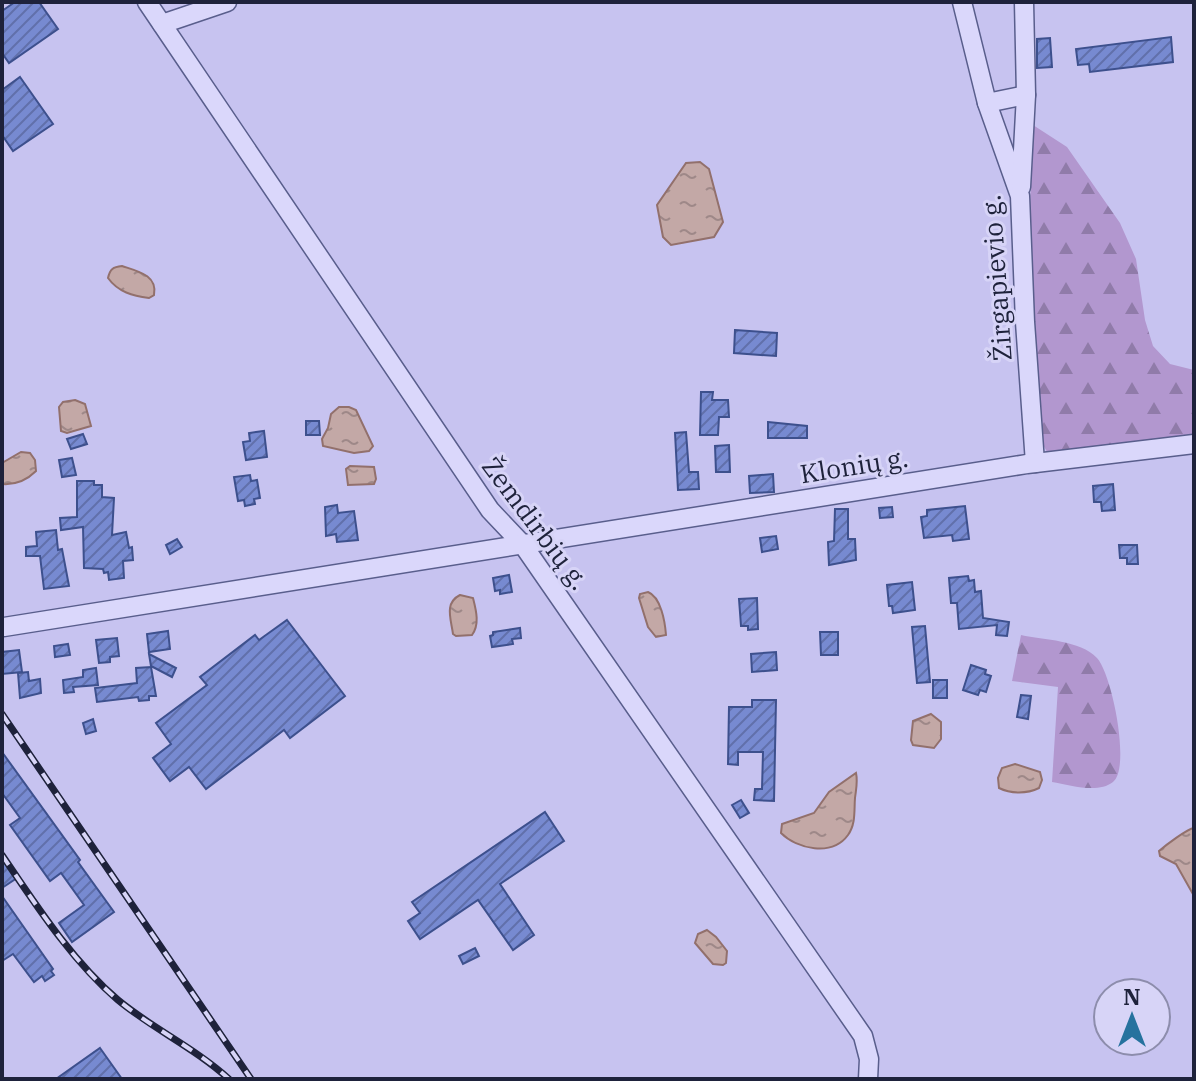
<svg xmlns="http://www.w3.org/2000/svg" width="1196" height="1081" font-family="'IBM Plex Serif',serif">
<defs>
<pattern id="forest-firs" width="22" height="20" patternUnits="userSpaceOnUse" patternTransform="scale(2)"><rect width="22" height="20" fill="#b297cf"/><path d="M5 1l3.5 6h-7zM16 11l3.5 6h-7z" fill="#907ba9"/></pattern>
<pattern id="water-ripples" width="26" height="14" patternUnits="userSpaceOnUse" patternTransform="scale(2)"><rect width="26" height="14" fill="#c3a8a6"/><path d="M2 4q2-2 4 0t4 0M15 11q2-2 4 0t4 0" fill="none" stroke="#9e8888"/></pattern>
<pattern id="building-hatch" width="6" height="6" patternUnits="userSpaceOnUse" patternTransform="scale(2)"><rect width="6" height="6" fill="#778ad1"/><path d="M-1 1l2-2M0 6l6-6M5 7l2-2" fill="none" stroke="#6170ab"/></pattern>
</defs>
<rect width="100%" height="100%" fill="#c7c3f0"/>
<g fill="url(#forest-firs)">
<path d="M1033,125L1067,147L1120,223L1136,259L1145,320L1153,346L1170,364L1194,370V438L1047,452L1040,439L1029,231Z"/>
<path d="M1021,635C1044,640 1080,640 1097,658C1112,674 1131,768 1113,782C1098,794 1070,785 1052,782L1058,687L1012,681Z"/>
</g>
<g fill="url(#water-ripples)" stroke="#92706c" stroke-width="2">
<path d="M700,162L709,169L723,222L714,237L671,245L663,237L657,205L686,163Z"/>
<path d="M122,266C137,271 158,275 154,295L149,298C133,296 118,292 108,278C110,269 113,267 122,266Z"/>
<path d="M75,400L85,404L91,426L67,433L61,431L59,407L63,402Z"/>
<path d="M339,407H349L356,410L373,446L369,451L354,453L323,446L322,439L328,428L331,414Z"/>
<path d="M21,452L30,453L35,460L36,471C27,480 15,485 2,484V463Z"/>
<path d="M350,466L374,467L376,479L374,484L348,485L346,469Z"/>
<path d="M648,592C661,597 665,622 666,635L656,637L648,627L639,598L640,594Z"/>
<path d="M460,595L473,598C476,610 480,624 472,635L456,636L453,634C451,619 444,603 460,595Z"/>
<path d="M931,714L941,722V739L934,748L913,745L911,740L913,721Z"/>
<path d="M1015,764L1040,772L1042,780L1039,788C1027,794 1011,794 999,788L998,778L1002,768Z"/>
<path d="M856,773C858,782 856,789 855,798C854,810 856,824 848,835C832,857 797,849 781,833L782,824L814,813L829,792Z"/>
<path d="M1194,828V896L1176,864L1160,856L1159,851C1166,845 1187,829 1194,828Z"/>
<path d="M707,930L716,937L727,951L726,963L723,965L713,964L695,943L698,934Z"/>
</g>
<g fill="url(#building-hatch)" stroke="#3d508d" stroke-width="2">
<path d="M15,2H39L58,29L9,63L2,53V11Z"/>
<path d="M1171,37L1173,62L1090,72L1089,64L1078,65L1076,49Z"/>
<path d="M1050,38L1052,67L1037,68V39Z"/>
<path d="M20,77L53,124L13,151L2,135V90Z"/>
<path d="M735,330L777,333L776,356L734,353Z"/>
<path d="M701,392H713L712,400H728L729,417H719L718,435H700Z"/>
<path d="M306,421H319L320,435H306Z"/>
<path d="M768,422L807,426V438H768Z"/>
<path d="M264,431L267,457L246,460L243,442L250,441L249,433Z"/>
<path d="M686,432L689,472H698L699,489L678,490L675,433Z"/>
<path d="M83,434L87,444L71,449L67,439Z"/>
<path d="M729,445L730,472H716L715,446Z"/>
<path d="M72,458L76,475L62,477L59,460Z"/>
<path d="M773,474L774,492L750,493L749,476Z"/>
<path d="M250,475L251,481L257,480L260,498L254,499L255,504L245,506L244,500L238,501L234,477Z"/>
<path d="M77,481H94V485H102V497L114,498L112,535L126,532L129,548L132,547L133,560L123,561L124,578L109,580L108,572L104,573L103,569L84,568L83,527L61,530L60,518L77,517Z"/>
<path d="M1113,484L1115,510L1102,511L1101,502H1094L1093,486Z"/>
<path d="M337,505L338,513L354,511L358,540L337,542L336,534L326,536L325,507Z"/>
<path d="M965,506L969,539L953,541L952,535L924,538L921,517L927,516V510Z"/>
<path d="M892,507L893,517L880,518L879,508Z"/>
<path d="M835,509H848V539H855L856,560L829,565L828,542L834,541Z"/>
<path d="M56,530L58,550L62,549L69,586L44,589L40,556H26V547L37,546L36,532Z"/>
<path d="M776,536L778,549L762,552L760,538Z"/>
<path d="M177,539L182,547L170,554L166,545Z"/>
<path d="M1119,545H1137L1138,564H1127V558H1120Z"/>
<path d="M509,575L512,592L500,594V590L495,591L493,578Z"/>
<path d="M968,576L969,581L974,580L975,592L981,591L983,618L1009,622L1007,636L996,635L997,625L959,629L957,603H951L949,578Z"/>
<path d="M912,582L915,610L893,613L892,606H889L887,585Z"/>
<path d="M757,598L758,629L748,630V626H741L739,599Z"/>
<path d="M287,620L345,696L290,738L284,730L206,789L189,767L170,781L153,758L171,744L156,723L207,685L200,677L255,635L259,640Z"/>
<path d="M925,626L930,682L917,683L912,627Z"/>
<path d="M520,628L521,638L512,639L513,644L492,647L490,636L493,635V632Z"/>
<path d="M168,631L170,649L149,652L147,634Z"/>
<path d="M820,632H838V655H821Z"/>
<path d="M117,638L119,656L110,657V662L99,663L96,640Z"/>
<path d="M68,644L70,655L55,657L54,646Z"/>
<path d="M19,650L22,672L2,674V652Z"/>
<path d="M776,652L777,670L752,672L751,654Z"/>
<path d="M149,654L176,668L172,677L151,666Z"/>
<path d="M971,665L986,670L985,674L991,676L986,692L980,690L978,695L963,690Z"/>
<path d="M151,667L156,696H149V700L139,701L138,697L97,702L95,688L137,683L136,668Z"/>
<path d="M96,668L98,685L73,687L74,692L64,693L63,680L83,677V670Z"/>
<path d="M28,672L29,681L40,679L41,693L20,698L18,673Z"/>
<rect x="933" y="680" width="14" height="18"/>
<path d="M1021,695L1031,696L1028,719L1017,717Z"/>
<path d="M752,700H776L774,801L754,800L755,789H762L763,752H738V765L728,764L729,707H752Z"/>
<path d="M93,719L96,731L86,734L83,723Z"/>
<path d="M2,752L80,860L78,862L114,912L72,942L59,923L84,905L61,873L50,881L10,825L20,818L2,793Z"/>
<path d="M741,800L749,813L740,818L732,805Z"/>
<path d="M545,812L564,841L500,884L534,935L513,950L478,900L420,939L408,921L420,913L412,902Z"/>
<path d="M2,856L17,878L2,888Z"/>
<path d="M2,896L53,969L51,971L54,975L45,981L42,976L34,982L13,954L2,961Z"/>
<path d="M475,948L479,956L463,964L459,956Z"/>
<path d="M100,1048L122,1079H56Z"/>
</g>
<g fill="none" stroke-linecap="round" stroke-linejoin="round">
<g stroke="#595e8c" stroke-width="21">
<g id="minor">
<path d="M147,2L490,510L523,545L863,1036L869,1059L868,1079"/>
<path d="M962,2L987,103L1020,196L1025,322L1035,463"/>
<path d="M162,24L227,2"/>
<path d="M987,103L1026,95"/>
<path d="M1021,187L1026,95L1024,2"/>
<path d="M4,627L1027,464L1194,444"/>
</g>
</g>
<use href="#minor" stroke="#dad7fb" stroke-width="18"/>
<g stroke="#1e223b" stroke-width="7">
<g id="rail">
<path d="M2,714L251,1079"/>
<path d="M2,855C36,905 72,961 118,1000C153,1029 195,1048 229,1079"/>
</g>
</g>
<use href="#rail" stroke="#d7d4f7" stroke-width="4" stroke-dasharray="12" stroke-linecap="butt"/>
</g>
<g text-anchor="middle" dominant-baseline="central" stroke-width="6" stroke-linejoin="round" paint-order="stroke">
<g font-size="26" fill="#1e223b" stroke="#d7d4f7">
<text transform="translate(996 278) rotate(-94)">Žirgapievio g.</text>
<text transform="translate(854 465) rotate(-9)">Klonių g.</text>
<text transform="translate(536 523) rotate(53)">Žemdirbių g.</text>
</g>
</g>
<rect width="1196" height="1081" fill="none" stroke="#1e223b" stroke-width="8"/>
<g transform="translate(1132 1017)"><circle r="38" fill="#d7d4f7" stroke="#8d8dac" stroke-width="2"/>
<path d="M0-6L14 30L0 20L-14 30Z" fill="#26729e"/>
<text y="-12" font-size="22" font-weight="bold" text-anchor="middle" fill="#1e223b">N</text>
</g>
</svg>
